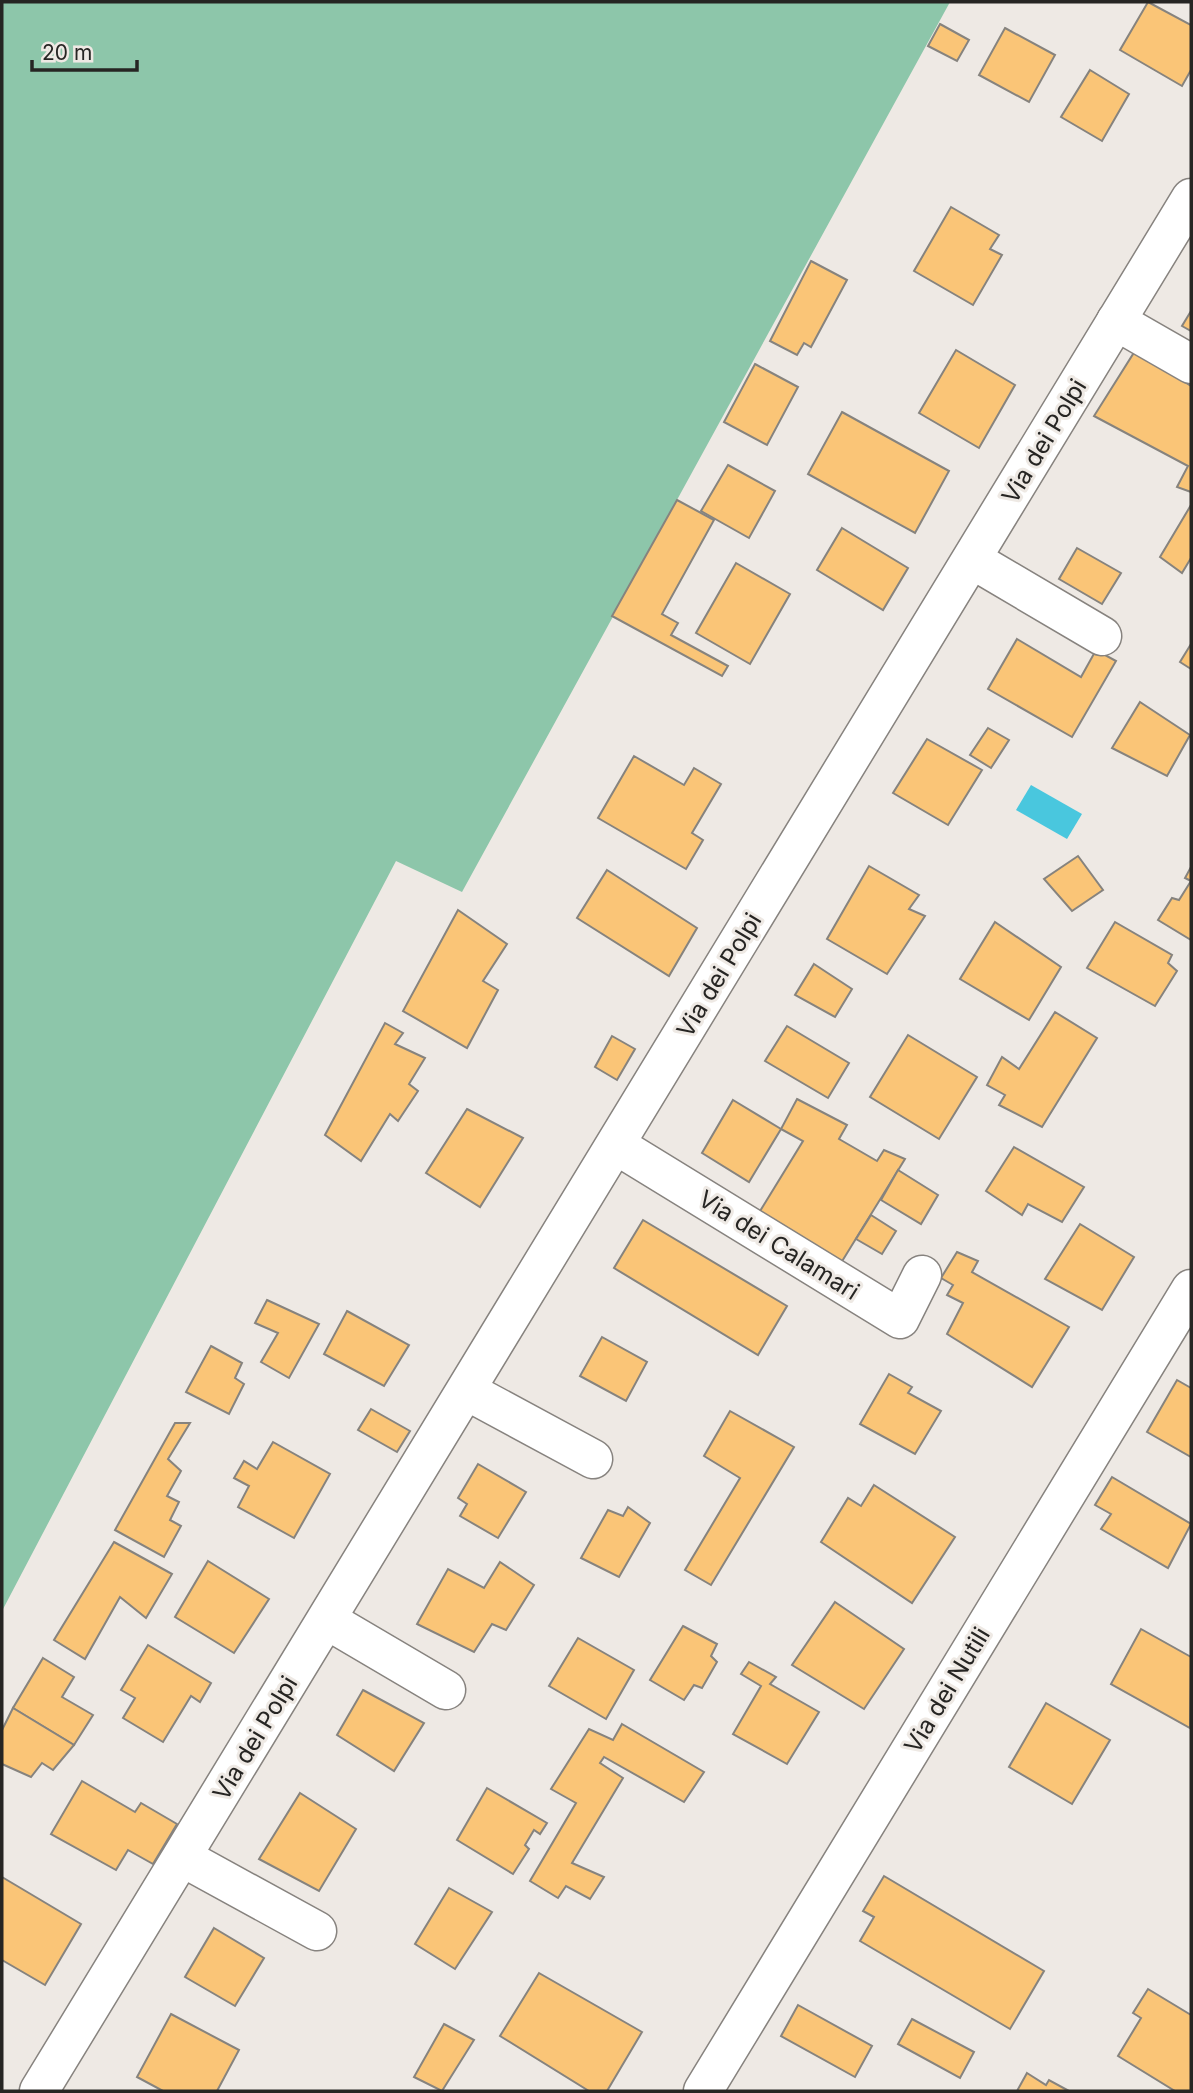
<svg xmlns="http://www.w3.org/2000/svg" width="1193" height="2093" font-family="Inter,sans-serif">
<rect width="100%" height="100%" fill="#eee9e4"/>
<path fill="#8dc6aa" d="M2,2H950L462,892L396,861L2,1611Z"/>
<path fill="#49c7de" d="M1031,785L1082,814L1067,839L1016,810Z"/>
<g fill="#fac577" stroke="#86837e" stroke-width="2">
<path d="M1148,2L1191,25V70L1182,86L1120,50Z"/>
<path d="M940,24L969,40L957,61L928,46Z"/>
<path d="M1005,28L1055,55L1029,102L979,75Z"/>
<path d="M1090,70L1129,94L1102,141L1061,117Z"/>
<path d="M951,207L999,235L990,249L1002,255L973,305L914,271Z"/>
<path d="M811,261L847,280L811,347L804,343L797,355L770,341Z"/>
<path d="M1191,311V331L1182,326Z"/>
<path d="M956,350L1015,385L979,448L919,413Z"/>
<path d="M1135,351L1191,386V492L1177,487L1188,466L1094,416Z"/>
<path d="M755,364L798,387L767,445L724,422Z"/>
<path d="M842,412L949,471L915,533L808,474Z"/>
<path d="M728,465L775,491L749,538L701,511Z"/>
<path d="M677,500L714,520L662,614L678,623L671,635L728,666L722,676L612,616Z"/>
<path d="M1191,505V558L1182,573L1160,557Z"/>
<path d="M842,528L908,568L883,610L817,570Z"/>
<path d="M1077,548L1121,573L1102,604L1059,579Z"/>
<path d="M736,563L790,594L750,664L696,633Z"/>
<path d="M1017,639L1081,677L1096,650L1116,661L1072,737L988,689Z"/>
<path d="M1191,644V669L1180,662Z"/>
<path d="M1140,702L1190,735L1167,776L1112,748Z"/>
<path d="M988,728L1009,740L991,768L970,755Z"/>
<path d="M927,739L982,770L948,825L893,793Z"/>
<path d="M634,756L684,785L694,768L721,784L692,833L703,840L686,869L598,818Z"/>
<path d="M1078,856L1103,890L1072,911L1044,879Z"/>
<path d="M869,866L919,895L909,909L925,916L887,974L827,939Z"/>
<path d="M1191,867V940L1158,920L1172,898L1179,900L1191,881L1185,878Z"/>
<path d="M607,870L697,928L669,976L577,918Z"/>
<path d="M458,910L507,944L483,981L498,990L467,1048L403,1011Z"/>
<path d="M995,922L1061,967L1029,1020L960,979Z"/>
<path d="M1115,922L1172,955L1168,963L1177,971L1155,1006L1087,968Z"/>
<path d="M814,964L852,989L835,1017L795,995Z"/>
<path d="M1055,1012L1097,1038L1042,1127L999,1105L1005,1095L987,1085L1002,1057L1019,1069Z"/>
<path d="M385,1023L403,1033L395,1044L425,1058L409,1084L418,1091L398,1121L390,1114L361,1161L325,1135Z"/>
<path d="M787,1026L849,1063L828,1098L765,1061Z"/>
<path d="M908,1035L977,1077L939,1139L870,1097Z"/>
<path d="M612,1036L635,1049L617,1080L595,1067Z"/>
<path d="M797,1099L847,1125L839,1139L877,1161L884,1150L905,1159L841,1263L757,1216L803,1141L781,1129Z"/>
<path d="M733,1100L781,1129L749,1182L702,1153Z"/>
<path d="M467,1109L523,1138L480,1207L426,1173Z"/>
<path d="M1014,1147L1084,1187L1062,1222L1028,1204L1022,1215L986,1191Z"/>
<path d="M898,1170L938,1195L921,1224L881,1200Z"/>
<path d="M871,1215L896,1231L882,1254L856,1239Z"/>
<path d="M643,1220L787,1306L758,1355L614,1268Z"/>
<path d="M1080,1224L1134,1257L1102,1310L1045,1279Z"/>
<path d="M957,1252L978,1261L972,1272L1069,1327L1032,1387L947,1334L963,1303L947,1295L953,1285L941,1278Z"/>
<path d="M267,1300L319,1324L289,1378L261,1362L278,1333L255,1323Z"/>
<path d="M347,1311L409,1345L384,1386L324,1354Z"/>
<path d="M602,1337L647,1362L626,1401L580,1376Z"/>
<path d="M211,1346L242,1363L235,1378L244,1384L229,1414L186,1392Z"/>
<path d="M889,1374L912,1387L908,1393L941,1411L915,1454L860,1424Z"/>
<path d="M1177,1380L1191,1388V1457L1147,1432Z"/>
<path d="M371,1409L410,1431L397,1452L358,1430Z"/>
<path d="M730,1411L794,1447L711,1585L685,1570L740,1478L704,1456Z"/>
<path d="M175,1423H190L168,1459L181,1471L167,1496L179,1502L170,1520L181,1526L164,1557L115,1530Z"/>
<path d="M273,1442L330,1474L294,1538L238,1507L249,1486L234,1478L244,1461L257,1469Z"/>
<path d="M478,1464L526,1492L498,1538L460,1516L467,1504L458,1498Z"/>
<path d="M1112,1477L1191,1524L1168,1568L1101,1529L1111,1514L1095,1505Z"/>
<path d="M874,1485L955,1537L912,1603L821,1542L848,1498L861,1506Z"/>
<path d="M628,1507L650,1523L619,1577L581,1558L608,1510L623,1516Z"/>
<path d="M114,1542L172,1574L146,1618L120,1597L85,1659L54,1640Z"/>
<path d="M208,1561L269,1599L234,1653L175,1617Z"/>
<path d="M500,1562L534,1585L506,1630L492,1624L474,1652L417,1624L448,1569L484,1588Z"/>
<path d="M835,1602L904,1649L864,1709L792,1665Z"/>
<path d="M683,1626L717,1644L711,1656L717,1662L702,1688L694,1685L684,1700L650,1680Z"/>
<path d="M1141,1629L1191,1657L1190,1728L1111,1684Z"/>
<path d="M578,1638L634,1670L606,1719L549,1686Z"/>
<path d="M148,1645L211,1683L200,1702L191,1696L163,1742L123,1718L135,1698L121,1690Z"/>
<path d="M43,1658L74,1677L62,1697L93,1715L74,1745L13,1708Z"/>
<path d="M749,1662L776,1677L770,1684L819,1712L787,1764L733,1734L761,1686L741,1674Z"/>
<path d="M363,1690L424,1723L394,1771L337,1735Z"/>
<path d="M1046,1703L1110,1740L1072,1804L1009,1767Z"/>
<path d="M13,1708L74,1745L53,1770L42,1763L31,1777L2,1764V1730Z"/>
<path d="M622,1724L704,1772L684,1802L604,1757L600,1763L623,1778L572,1863L604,1877L590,1899L566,1886L558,1898L530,1881L576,1803L551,1789L589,1729L613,1740Z"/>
<path d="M82,1781L135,1812L141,1803L177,1824L153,1864L128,1850L116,1870L51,1834Z"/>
<path d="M487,1788L547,1823L540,1834L534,1830L525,1845L529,1849L513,1874L457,1840Z"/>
<path d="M300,1793L356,1829L319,1891L259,1859Z"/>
<path d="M884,1876L1044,1971L1010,2029L860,1941L874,1917L863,1911Z"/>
<path d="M2,1877L81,1924L45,1985L2,1960Z"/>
<path d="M449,1888L492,1912L455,1969L415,1944Z"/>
<path d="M214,1928L264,1958L235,2006L185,1977Z"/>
<path d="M539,1973L642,2032L607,2091H589L500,2036Z"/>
<path d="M1148,1989L1191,2015V2091H1175L1118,2056L1141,2018L1133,2013Z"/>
<path d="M798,2005L872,2046L855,2077L781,2036Z"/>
<path d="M171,2014L239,2050L217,2091H163L137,2077Z"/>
<path d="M912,2019L974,2052L960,2078L898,2044Z"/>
<path d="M444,2024L474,2040L442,2091L414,2077Z"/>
<path d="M1027,2073L1046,2085L1049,2080L1069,2091H1017Z"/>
</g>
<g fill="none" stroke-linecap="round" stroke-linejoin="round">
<g stroke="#87837f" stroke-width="41">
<g id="minor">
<path d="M1116,321L1191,364"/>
<path d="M973,560L1102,636"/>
<path d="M616,1145L900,1319L922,1275"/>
<path d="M467,1391L593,1459"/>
<path d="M327,1620L446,1690"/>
<path d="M182,1857L317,1931"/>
<path d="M39,2091L1191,198"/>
<path d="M703,2091L1191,1289"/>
</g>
</g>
<use href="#minor" stroke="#fff" stroke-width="38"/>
</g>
<g text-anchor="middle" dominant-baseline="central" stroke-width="6" stroke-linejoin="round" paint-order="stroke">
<g font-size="24" fill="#262523" stroke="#eee9e4">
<text transform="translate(1044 441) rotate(-59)">Via dei Polpi</text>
<text transform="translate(719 975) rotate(-59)">Via dei Polpi</text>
<text transform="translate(779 1245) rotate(32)">Via dei Calamari</text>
<text transform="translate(947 1690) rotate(-59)">Via dei Nutili</text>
<text transform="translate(255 1738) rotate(-59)">Via dei Polpi</text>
</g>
</g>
<rect width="1193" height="2093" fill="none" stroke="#262523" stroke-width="7"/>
<path d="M32 60v10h105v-10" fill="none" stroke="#262523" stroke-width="3.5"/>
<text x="42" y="60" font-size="21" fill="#262523" stroke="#eee9e4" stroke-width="5" paint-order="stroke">20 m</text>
</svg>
